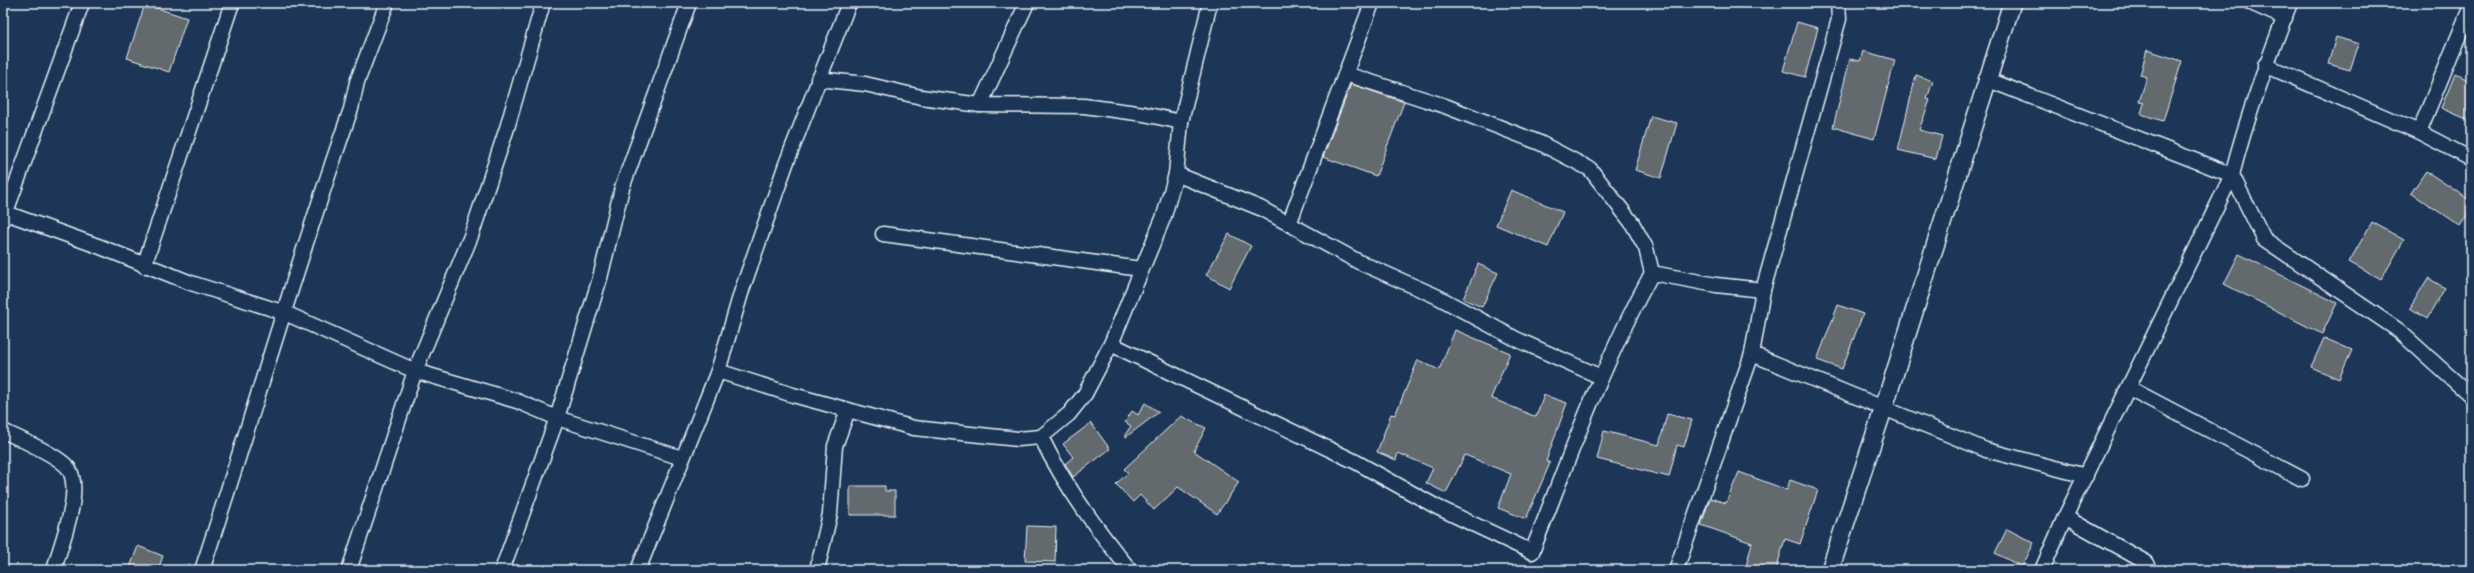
<svg xmlns="http://www.w3.org/2000/svg" width="2474" height="573" font-family="'Gochi Hand',sans-serif">
<rect width="100%" height="100%" fill="#1d3557"/>
<filter id="ink" filterUnits="userSpaceOnUse"><feTurbulence type="fractalNoise" baseFrequency=".025" numOctaves="2"/><feDisplacementMap in="SourceGraphic" scale="8" xChannelSelector="R" yChannelSelector="G"/><feConvolveMatrix kernelMatrix="1 2 1 2 8 2 1 2 1" color-interpolation-filters="sRGB"/></filter>
<g filter="url(#ink)">
<g fill="#636a6e" stroke="#e8f1f8">
<path d="M145,4L187,18L169,72L127,58Z"/>
<path d="M1797,22L1818,28L1805,77L1783,71Z"/>
<path d="M2336,37L2359,44L2350,70L2328,64Z"/>
<path d="M2147,50L2182,61L2163,121L2141,114L2144,103L2139,102L2147,77L2140,75Z"/>
<path d="M1863,51L1895,60L1874,139L1833,127L1850,59L1860,61Z"/>
<path d="M2455,74L2471,81V121L2441,108Z"/>
<path d="M1916,75L1933,81L1927,99L1930,100L1919,130L1942,136L1936,159L1898,150Z"/>
<path d="M1351,84L1404,102L1376,176L1323,157Z"/>
<path d="M1651,116L1677,123L1661,178L1635,170Z"/>
<path d="M2426,171L2471,201V209L2460,226L2411,193Z"/>
<path d="M1511,190L1563,212L1548,247L1496,225Z"/>
<path d="M2372,222L2404,240L2381,280L2349,262Z"/>
<path d="M1229,234L1251,246L1229,288L1206,275Z"/>
<path d="M2239,254L2337,303L2322,334L2224,284Z"/>
<path d="M1478,264L1498,273L1482,307L1463,299Z"/>
<path d="M2428,278L2445,288L2427,319L2410,308Z"/>
<path d="M1838,305L1863,314L1842,369L1817,360Z"/>
<path d="M1455,330L1510,353L1491,398L1536,417L1544,395L1567,403L1546,461L1550,463L1526,519L1498,508L1511,474L1465,455L1446,493L1426,483L1433,468L1398,453L1396,460L1377,452L1391,414L1395,415L1418,360L1439,370Z"/>
<path d="M2324,338L2352,350L2339,379L2311,367Z"/>
<path d="M1145,403L1159,412L1126,437L1124,436L1131,426L1125,422L1132,411L1138,415Z"/>
<path d="M1667,414L1692,420L1684,447L1677,445L1669,477L1597,459L1604,431L1659,445Z"/>
<path d="M1181,416L1206,428L1194,451L1239,482L1217,514L1178,487L1154,510L1140,495L1133,502L1116,484L1128,473L1124,469Z"/>
<path d="M1091,423L1110,449L1073,477L1065,464L1073,457L1063,444Z"/>
<path d="M1739,472L1787,490L1790,480L1818,490L1800,544L1785,539L1776,570H1761L1746,566L1752,543L1701,525L1710,498L1726,503Z"/>
<path d="M850,486H885V491H895V515H850Z"/>
<path d="M1027,526L1056,527L1055,562L1025,561Z"/>
<path d="M2007,529L2034,543L2022,567L1995,553Z"/>
<path d="M138,546L163,556L158,570H129Z"/>
</g>
<g fill="none" stroke-linecap="round" stroke-linejoin="round">
<g stroke="#e8f1f8" stroke-width="17">
<g id="minor">
<path d="M2251,3L2285,18"/>
<path d="M2265,65L2419,132L2471,159"/>
<path d="M1346,74L1445,106L1540,143L1590,169L1632,223L1646,248L1652,273"/>
<path d="M818,79L865,84L921,97L980,105L1084,106L1144,114L1181,122"/>
<path d="M1986,79L2232,175L2264,239L2398,330L2471,396"/>
<path d="M980,105L1027,3"/>
<path d="M2419,132L2471,6"/>
<path d="M1176,174L1260,208L1359,262L1436,296L1516,339L1601,377"/>
<path d="M3,212L98,246L191,283L285,313L415,371L517,401L557,418L682,458"/>
<path d="M3,220L82,3"/>
<path d="M1289,224L1372,3"/>
<path d="M883,234L1141,269"/>
<path d="M144,266L232,3"/>
<path d="M1111,344L1356,462L1437,507L1532,552C1569,458 1603,362 1652,273L1716,285L1763,290"/>
<path d="M1752,354L1986,450L2086,476"/>
<path d="M718,371L793,395L914,428L1018,439L1041,437L1069,414L1085,394L1111,344L1164,216L1176,174L1181,122L1210,3"/>
<path d="M2129,388L2302,479"/>
<path d="M3,431C18,438 60,456 69,469C83,493 60,545 54,570"/>
<path d="M1041,437C1064,485 1096,529 1130,570"/>
<path d="M2065,517L2147,563L2150,570"/>
<path d="M202,570C253,417 297,261 351,109L357,82L387,3"/>
<path d="M349,570L415,371L471,236L507,128L543,3"/>
<path d="M502,570L557,418L600,278L622,188L689,3"/>
<path d="M638,570L718,371L742,290L786,164L849,3"/>
<path d="M817,570L830,514L835,446L848,410"/>
<path d="M1676,570L1752,354L1763,290L1839,19L1838,3"/>
<path d="M2042,570L2065,517L2232,175C2247,116 2268,60 2290,3"/>
</g>
</g>
<g stroke="#e8f1f8" stroke-width="20">
<path id="tertiary" d="M1830,570L1883,410L2012,3"/>
</g>
<use href="#minor" stroke="#1d3557" stroke-width="14"/>
<use href="#tertiary" stroke="#1d3557" stroke-width="17"/>
</g>
</g>
<rect width="2474" height="573" fill="none" stroke="#1d3557" stroke-width="16"/>
<rect x="8" y="8" width="2458" height="557" fill="none" stroke="#e8f1f8" stroke-width="1.5" filter="url(#ink)"/>
</svg>
